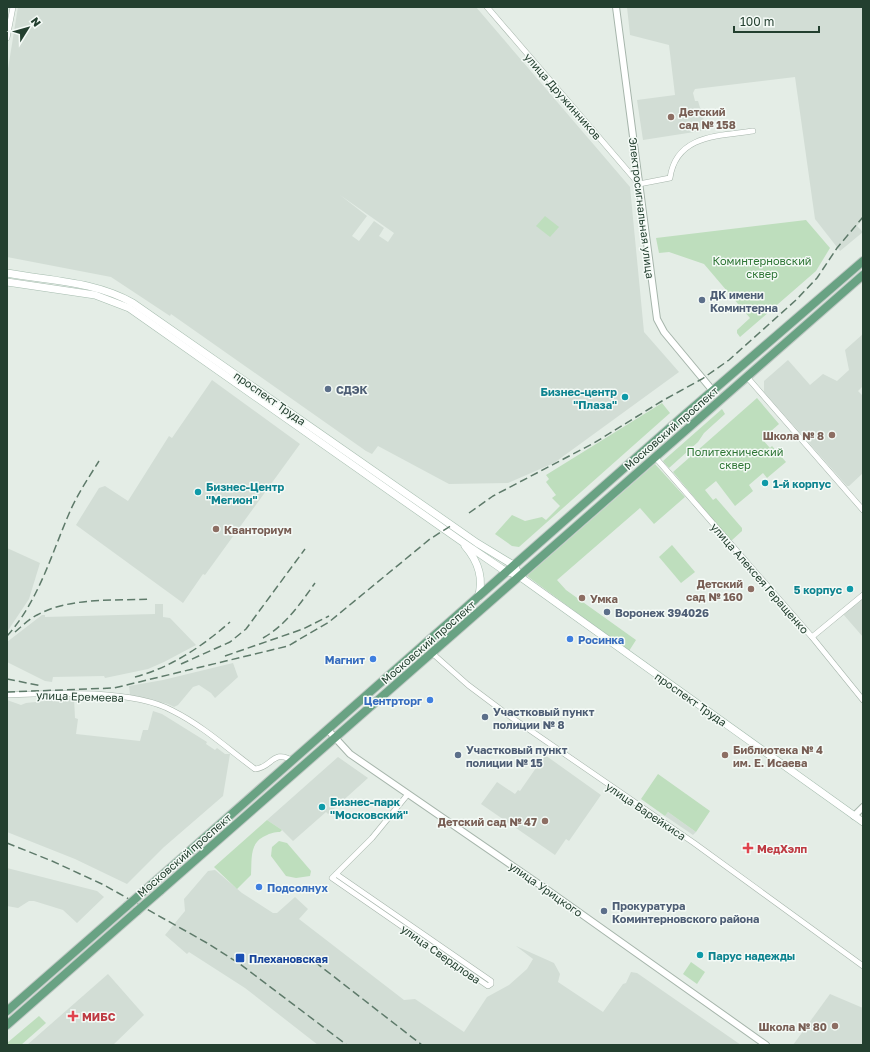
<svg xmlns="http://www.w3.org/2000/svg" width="870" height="1052" font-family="'Golos Text',sans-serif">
<rect width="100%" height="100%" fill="#e4ede6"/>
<g fill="#d2ddd5" fill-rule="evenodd">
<path d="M18,7H476L630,187L644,332L679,372L554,463L508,483L449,484L378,446L372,454L366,451L171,314L170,316L111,277L7,257V75ZM340,195L394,233L388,242L379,236L384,228L374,221L359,241L352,236L367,216Z"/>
<path d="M627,7H863V219L857,226L863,232L840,251L815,219L795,77L695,89L693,93L695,101H698L707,130L643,140L637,100L675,95L669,45L630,35Z"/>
<path d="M863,334V386L858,391L863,396V473L849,486H847L764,392V381L788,360L810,385L823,374L837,381L849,370L845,350Z"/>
<path d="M212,380L300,444L205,575L203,574L183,603L76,525L99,488L105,486L128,501L169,436L172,438Z"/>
<path d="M7,548L40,563L29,599L7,632Z"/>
<path d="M863,597V637L843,614Z"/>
<path d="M155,604H163V617L170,618L196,645L164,662L148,669L105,678L104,676L53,677L52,682L45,681L7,662V642L42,615H45V617L155,614Z"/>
<path d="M233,663L238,677L215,698L211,693L199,685L193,687L178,705L174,707L168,704L130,695L129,686L163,680Z"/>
<path d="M74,698L75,718L78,719L76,734L140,741L143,730H148L153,711L162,714L207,742L206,744L215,750L217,748L225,754H230L223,796L164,847L127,884L75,859L7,832V700L21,705L26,703Z"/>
<path d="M545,755L601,795L569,841L566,839L555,855L481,804L497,782L515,794L518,790L520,791Z"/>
<path d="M338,757L368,778L328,814L326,812L293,841L282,830L267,820Z"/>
<path d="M668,812L696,832L693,835L665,816Z"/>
<path d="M7,868L97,891L104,897L77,923L63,910L34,901H29L18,908L7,906Z"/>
<path d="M215,870L242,893L273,913H277L295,897L308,909L299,919L404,1000L415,999L464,1032L487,997L509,985L527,969L533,959L516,946L554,963L560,974L558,982L603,1012L623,984L626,983L631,972L637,973L741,1045H318L245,988L189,952L187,954L165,935L185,911L184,899L208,871Z"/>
<path d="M108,974L144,1015L113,1045H27Z"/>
<path d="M830,994L863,1008V1045H793Z"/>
</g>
<g fill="#bedebd">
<path d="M545,216L559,227L550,237L536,226Z"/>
<path d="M806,220L830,248L816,271L740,337L737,333V330L750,318L704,264L669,252L659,253L656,238Z"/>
<path d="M757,398L779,424L762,439L770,448L772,446L786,462L767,478L763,473L749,485L753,491L735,506L716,481L705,490L713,500L716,498L742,528V531L731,541L673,472Z"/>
<path d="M662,403L670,413L519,547L512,546L495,534L512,515L525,521L542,517L546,520L560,506L552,498L556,495L546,482L549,479L546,475Z"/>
<path d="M722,409L725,414L704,433L698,442L669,468L663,461Z"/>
<path d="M655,464L685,497L654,524L640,508L557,580L566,590L636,640L629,651L527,576Z"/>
<path d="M672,545L695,572L681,583L659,557Z"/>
<path d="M658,774L710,811L696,832L668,812L665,816L641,799Z"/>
<path d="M267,820L282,830L280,832C274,832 271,833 265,836C249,843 252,860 251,875L237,889L214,867Z"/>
<path d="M279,841L287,843L311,871L310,876L296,878L286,876L271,856L272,847Z"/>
<path d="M691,962L705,972L697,984L683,974Z"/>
<path d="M39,1016L46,1023L21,1045H7V1043Z"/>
</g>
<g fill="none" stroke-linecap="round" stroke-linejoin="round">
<g stroke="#a6b5ab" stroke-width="6">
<g id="minor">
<path d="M487,7L639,184L670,178C676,135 718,136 753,131"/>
<path d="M7,38L13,7"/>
<path d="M747,377L863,510"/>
<path d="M655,457L812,637L863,700"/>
<path d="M812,637L863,595"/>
<path d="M432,653L468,685L508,715L694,843L863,966"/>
<path d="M8,695C54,693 132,689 173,711C203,726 228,749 255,769C272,768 273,748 293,761"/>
<path d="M336,874L491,981V984L488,986L332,878L372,838L408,794"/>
</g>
</g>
<g stroke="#a6b5ab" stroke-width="8">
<g id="tertiary">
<path d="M616,7L657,319L664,332L713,391"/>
<path d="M328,730L350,754L549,891L766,1045"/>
<path d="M854,816L863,807"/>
</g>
</g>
<g stroke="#a5bcae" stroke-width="8">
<g id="secondary">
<path d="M7,273C50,281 94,281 133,303L477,543L515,566L519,576"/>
<path d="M7,282L95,295L129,308L461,541L502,569L519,576L863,822"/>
<path d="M465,546C478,561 484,579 478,598"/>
</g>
</g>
<g stroke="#c1c9c5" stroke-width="10">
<g id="primary">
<path d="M151,885L681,418L863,261"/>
<path d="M160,891L863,275"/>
<path d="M7,1011L127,906"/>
<path d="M7,1025L137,911"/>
</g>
</g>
<use href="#minor" stroke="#fff" stroke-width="5"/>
<use href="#tertiary" stroke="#fff" stroke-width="6"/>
<use href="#secondary" stroke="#fff" stroke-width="7"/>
<use href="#primary" stroke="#69a283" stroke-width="8"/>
<g stroke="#5e7a6a" stroke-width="1.5" stroke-dasharray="8 4" stroke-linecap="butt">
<path d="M469,513L493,496L594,443L662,401L702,379L729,360L796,300L817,278L837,248L863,217"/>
<path d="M15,632C22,626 29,619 37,615C70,597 114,601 150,599"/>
<path d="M7,636C39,601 52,552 71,509C79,492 89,477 99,461"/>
<path d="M263,638C286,625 300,604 315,583"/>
<path d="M225,656L303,629L329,616"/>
<path d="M181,664L230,642L246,629L305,549"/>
<path d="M135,677C170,668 203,646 230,622"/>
<path d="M7,679L42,686"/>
<path d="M7,692L114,688L288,646L329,622L430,539L452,525"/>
<path d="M7,843L52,861L104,885L207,943L240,964L347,1045"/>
<path d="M315,962L422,1045"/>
</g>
<g stroke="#c1c9c5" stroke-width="10" stroke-linecap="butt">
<g id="primary-bridge">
<path d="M127,906L151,885"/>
<path d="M137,911L160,891"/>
</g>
</g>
<use href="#primary-bridge" stroke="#69a283" stroke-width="8"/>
</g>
<g fill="#8d6e63" stroke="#f4faf6" stroke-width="1.5">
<circle cx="671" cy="117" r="4"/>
<circle cx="832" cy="435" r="4"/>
<circle cx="216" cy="529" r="4"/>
<circle cx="751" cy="589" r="4"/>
<circle cx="582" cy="598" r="4"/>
<circle cx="725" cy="755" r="4"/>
<circle cx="545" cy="821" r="4"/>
<circle cx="835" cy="1026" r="4"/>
</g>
<g fill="#5c6f8a" stroke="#f4faf6" stroke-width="1.5">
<circle cx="702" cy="300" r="4"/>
<circle cx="328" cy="389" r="4"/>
<circle cx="607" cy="612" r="4"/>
<circle cx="485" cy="717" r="4"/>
<circle cx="458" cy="755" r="4"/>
<circle cx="604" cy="911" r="4"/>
</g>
<g fill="#0f9aa8" stroke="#f4faf6" stroke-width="1.5">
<circle cx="625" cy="397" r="4"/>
<circle cx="765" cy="483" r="4"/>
<circle cx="198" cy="492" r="4"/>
<circle cx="850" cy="589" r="4"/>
<circle cx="322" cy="807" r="4"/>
<circle cx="700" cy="955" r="4"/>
</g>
<g fill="#3f7fe0" stroke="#f4faf6" stroke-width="1.5">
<circle cx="570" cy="639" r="4"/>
<circle cx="373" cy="659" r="4"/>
<circle cx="430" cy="700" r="4"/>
<circle cx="259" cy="887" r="4"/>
</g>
<g fill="#e0444e" stroke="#f4faf6" stroke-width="1.5">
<path d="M746 842h4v4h4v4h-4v4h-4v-4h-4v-4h4z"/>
<path d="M71 1010h4v4h4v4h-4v4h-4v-4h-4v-4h4z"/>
</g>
<rect fill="#1a4fb4" stroke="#f4faf6" stroke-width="1.5" x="235" y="953" width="10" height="10" rx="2"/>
<g text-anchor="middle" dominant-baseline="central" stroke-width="3" stroke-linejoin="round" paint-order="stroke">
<g font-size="11" fill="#233f2f" stroke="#f4faf6">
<text transform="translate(563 96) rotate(49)">улица Дружинников</text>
<text transform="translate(642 208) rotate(83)">Электросигнальная улица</text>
<text transform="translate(270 398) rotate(35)">проспект Труда</text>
<text transform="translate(671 428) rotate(-41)">Московский проспект</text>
<text transform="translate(760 578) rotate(49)">улица Алексея Геращенко</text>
<text transform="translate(428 642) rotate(-41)">Московский проспект</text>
<text transform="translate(80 696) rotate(2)">улица Еремеева</text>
<text transform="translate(691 699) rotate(35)">проспект Труда</text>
<text transform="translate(646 811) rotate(34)">улица Варейкиса</text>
<text transform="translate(184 855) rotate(-41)">Московский проспект</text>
<text transform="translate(546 889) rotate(35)">улица Урицкого</text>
<text transform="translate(441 954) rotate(35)">улица Свердлова</text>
</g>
<g font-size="11" font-weight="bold" fill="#785e54" stroke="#f4faf6" text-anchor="start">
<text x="679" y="111">Детский<tspan x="679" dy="13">сад № 158</tspan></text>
<text x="824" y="435" text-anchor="end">Школа № 8</text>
<text x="224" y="529">Кванториум</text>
<text x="743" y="583" text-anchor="end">Детский<tspan x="743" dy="13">сад № 160</tspan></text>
<text x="590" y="598">Умка</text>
<text x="733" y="749">Библиотека № 4<tspan x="733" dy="13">им. Е. Исаева</tspan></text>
<text x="537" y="821" text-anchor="end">Детский сад № 47</text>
<text x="827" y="1026" text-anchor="end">Школа № 80</text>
</g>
<g font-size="11" fill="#2e7535" stroke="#f4faf6">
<text x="762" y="260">Коминтерновский<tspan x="762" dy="13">сквер</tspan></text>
<text x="735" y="451">Политехнический<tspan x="735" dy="13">сквер</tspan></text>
</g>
<g font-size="11" font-weight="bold" fill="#4e5e75" stroke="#f4faf6" text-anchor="start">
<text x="710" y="294">ДК имени<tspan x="710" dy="13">Коминтерна</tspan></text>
<text x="336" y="389">СДЭК</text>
<text x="615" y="612">Воронеж 394026</text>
<text x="493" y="711">Участковый пункт<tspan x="493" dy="13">полиции № 8</tspan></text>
<text x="466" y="749">Участковый пункт<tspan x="466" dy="13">полиции № 15</tspan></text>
<text x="612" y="905">Прокуратура<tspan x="612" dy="13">Коминтерновского района</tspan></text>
</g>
<g font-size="11" font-weight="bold" fill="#0d838f" stroke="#f4faf6" text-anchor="start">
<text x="617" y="391" text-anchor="end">Бизнес-центр<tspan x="617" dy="13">"Плаза"</tspan></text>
<text x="773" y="483">1-й корпус</text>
<text x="206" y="486">Бизнес-Центр<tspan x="206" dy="13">"Мегион"</tspan></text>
<text x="842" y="589" text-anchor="end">5 корпус</text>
<text x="330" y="801">Бизнес-парк<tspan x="330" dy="13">"Московский"</tspan></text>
<text x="708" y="955">Парус надежды</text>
</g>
<g font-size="11" font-weight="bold" fill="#366cbe" stroke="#f4faf6" text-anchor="start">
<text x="578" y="639">Росинка</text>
<text x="365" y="659" text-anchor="end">Магнит</text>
<text x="422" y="700" text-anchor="end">Центрторг</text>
<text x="267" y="887">Подсолнух</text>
</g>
<g font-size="11" font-weight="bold" fill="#be3a42" stroke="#f4faf6" text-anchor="start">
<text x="757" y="848">МедХэлп</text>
<text x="82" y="1016">МИБС</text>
</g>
<g font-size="11" font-weight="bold" fill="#164399" stroke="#f4faf6" text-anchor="start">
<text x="249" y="958">Плехановская</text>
</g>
</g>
<rect width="870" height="1052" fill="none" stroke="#233f2f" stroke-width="16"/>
<g transform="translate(28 28) rotate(53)" stroke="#f4faf6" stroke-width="3" paint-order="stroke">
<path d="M0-3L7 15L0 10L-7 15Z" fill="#233f2f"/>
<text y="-6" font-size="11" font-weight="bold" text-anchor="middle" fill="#233f2f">N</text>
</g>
<path d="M734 26v6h85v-6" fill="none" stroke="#233f2f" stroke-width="2"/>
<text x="740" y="26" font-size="12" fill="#233f2f" stroke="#f4faf6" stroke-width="3" paint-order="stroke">100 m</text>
</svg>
